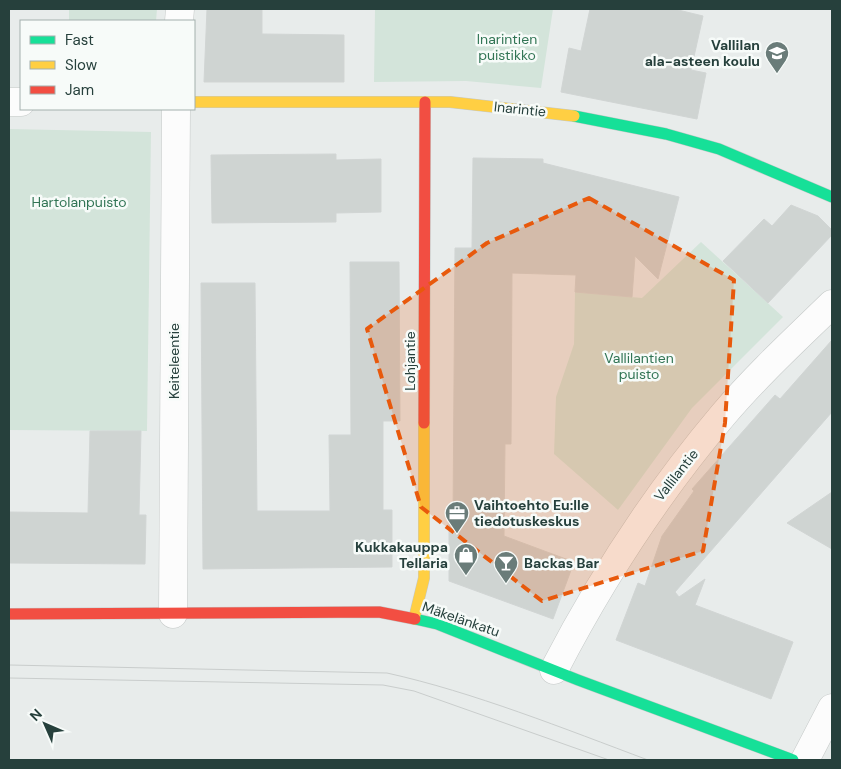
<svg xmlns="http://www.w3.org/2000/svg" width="841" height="769" font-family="'DM Sans',sans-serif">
<rect width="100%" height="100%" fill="#e8eceb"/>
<g fill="#d3e4da">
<path d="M69,9H157L156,21H69Z"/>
<path d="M375,9H553L541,88L466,81L374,82Z"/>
<path d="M9,129L151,132L147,431L9,430Z"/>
<path d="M701,242L783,317L692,408L618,510L554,454L556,397L574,344L575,292L642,298Z"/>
</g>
<g fill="#cfd4d2" stroke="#d1d5d4">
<path d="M207,9H262V34L344,35V82H204Z"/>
<path d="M590,9H674L703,16L691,70L706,73L697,119L561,92L569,48L581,51Z"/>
<path d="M336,154V160L381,159V212L336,213V222L212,223L211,155Z"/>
<path d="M473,158L543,159V163L679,197L658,279L635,256L632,297L575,292L576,275L512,273L511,444H505L504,536L574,562L553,619L449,581V518H453L455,248H472Z"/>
<path d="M791,205L818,216L832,230V235L768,303L723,261L764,219L772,226Z"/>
<path d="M350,262H399L400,421H383V510H392V567L203,569L201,283H255L257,511H330L329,435H351Z"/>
<path d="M832,340V412L675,592L679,597L705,579L695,605L793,642L771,699L616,640L638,583L645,586L662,536L694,491L692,489L775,395L780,399Z"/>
<path d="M90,431H141L139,515H146L145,564L9,563V512L88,513Z"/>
<path d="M832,492V549L787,523Z"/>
</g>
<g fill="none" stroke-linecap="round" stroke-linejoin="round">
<g stroke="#c5c9c8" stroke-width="29">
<g id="street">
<path d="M179,21L180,9"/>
<path d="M9,102H21"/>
<path d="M173,614L176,109"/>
<path d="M554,670C601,579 657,493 723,415C757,375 795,340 832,304"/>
<path d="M805,760L832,708"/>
</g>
</g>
<g stroke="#c4c9c8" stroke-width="12">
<g id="fast">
<path d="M574,116L666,134L719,149L832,197"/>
<path d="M415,619L437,624L578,680L793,760"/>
</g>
</g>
<g stroke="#c4c9c8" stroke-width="12">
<g id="slow">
<path d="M194,102H450L574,116"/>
<path d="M414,619L424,578V423"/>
</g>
</g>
<g stroke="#c4c9c8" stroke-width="12">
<g id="jam">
<path d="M424,423L425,102"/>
<path d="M9,614L379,612L415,619"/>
</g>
</g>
<use href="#street" stroke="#fcfcfc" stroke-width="28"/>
<use href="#fast" stroke="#16e098" stroke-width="11"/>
<use href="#slow" stroke="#ffcf43" stroke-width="11"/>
<use href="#jam" stroke="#f24e42" stroke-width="11"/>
<g stroke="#c9cdcc" stroke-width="1">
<path d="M9,665L387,673C473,692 565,729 648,760"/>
<path d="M9,678L383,685L414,691L609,760"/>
</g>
</g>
<path fill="#e8590c" fill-opacity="0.2" stroke="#e8590c" stroke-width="4" stroke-dasharray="10 6" stroke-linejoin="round" d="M589,198L734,280L725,423L703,551L542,601L421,507L367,329L487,243Z"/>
<defs>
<g id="school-pin" transform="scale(1.25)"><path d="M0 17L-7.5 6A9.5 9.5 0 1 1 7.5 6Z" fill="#6a7c79" stroke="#f7fbf9"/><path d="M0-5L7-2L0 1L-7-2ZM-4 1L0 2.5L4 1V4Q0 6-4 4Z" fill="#fff"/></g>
<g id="office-pin" transform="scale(1.25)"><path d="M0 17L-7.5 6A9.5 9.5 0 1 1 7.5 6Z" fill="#6a7c79" stroke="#f7fbf9"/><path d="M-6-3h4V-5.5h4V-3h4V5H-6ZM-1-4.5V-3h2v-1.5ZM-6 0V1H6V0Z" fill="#fff"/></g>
<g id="shop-pin" transform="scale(1.25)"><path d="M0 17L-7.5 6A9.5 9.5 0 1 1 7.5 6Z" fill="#6a7c79" stroke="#f7fbf9"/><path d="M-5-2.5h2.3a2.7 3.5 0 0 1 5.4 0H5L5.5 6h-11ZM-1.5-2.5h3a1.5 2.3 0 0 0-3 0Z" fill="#fff"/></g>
<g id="bar-pin" transform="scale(1.25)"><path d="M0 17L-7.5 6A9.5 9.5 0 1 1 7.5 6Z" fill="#6a7c79" stroke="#f7fbf9"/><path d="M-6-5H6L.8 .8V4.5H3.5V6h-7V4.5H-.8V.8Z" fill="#fff"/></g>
</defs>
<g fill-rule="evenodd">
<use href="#school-pin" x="777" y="53"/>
<use href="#office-pin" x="457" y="513"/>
<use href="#shop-pin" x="466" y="555"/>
<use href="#bar-pin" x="506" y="563"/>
</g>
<g text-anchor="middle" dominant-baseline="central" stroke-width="5" stroke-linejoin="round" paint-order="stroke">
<g font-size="14" fill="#327555" stroke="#f7fbf9">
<text x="507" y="39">Inarintien<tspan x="507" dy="16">puistikko</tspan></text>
<text x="79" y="202">Hartolanpuisto</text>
<text x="639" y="358">Vallilantien<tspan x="639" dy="16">puisto</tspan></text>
</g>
<g font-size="14" font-weight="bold" fill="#26403c" stroke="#f7fbf9" text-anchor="end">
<text x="760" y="45">Vallilan<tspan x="760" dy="16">ala-asteen koulu</tspan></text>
<text x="474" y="505" text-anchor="start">Vaihtoehto Eu:lle<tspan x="474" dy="16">tiedotuskeskus</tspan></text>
<text x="448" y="547">Kukkakauppa<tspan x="448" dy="16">Tellaria</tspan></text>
<text x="524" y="563" text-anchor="start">Backas Bar</text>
</g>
<g font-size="14" fill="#26403c" stroke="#f7fbf9">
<text transform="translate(520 109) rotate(6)">Inarintie</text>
<text transform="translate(174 361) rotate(-90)">Keiteleentie</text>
<text transform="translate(410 361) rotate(-90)">Lohjantie</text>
<text transform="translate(676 475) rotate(-52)">Vallilantie</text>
<text transform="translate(461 619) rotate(19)">Mäkelänkatu</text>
</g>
</g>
<rect width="841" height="769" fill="none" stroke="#26403c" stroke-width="20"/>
<rect x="20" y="20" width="175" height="90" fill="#f7fbf9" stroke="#a3b0ad"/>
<rect x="30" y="36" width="25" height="8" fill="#16e098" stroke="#a3b0ad"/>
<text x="65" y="45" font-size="15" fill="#26403c">Fast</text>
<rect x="30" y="61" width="25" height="8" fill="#ffcf43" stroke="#a3b0ad"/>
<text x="65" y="70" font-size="15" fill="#26403c">Slow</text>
<rect x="30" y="86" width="25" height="8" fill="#f24e42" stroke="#a3b0ad"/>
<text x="65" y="95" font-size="15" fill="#26403c">Jam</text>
<g transform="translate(45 724) rotate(315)" stroke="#f7fbf9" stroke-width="4" paint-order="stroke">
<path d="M0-4L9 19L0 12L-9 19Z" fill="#26403c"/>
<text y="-8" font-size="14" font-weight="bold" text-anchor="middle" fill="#26403c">N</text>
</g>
</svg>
